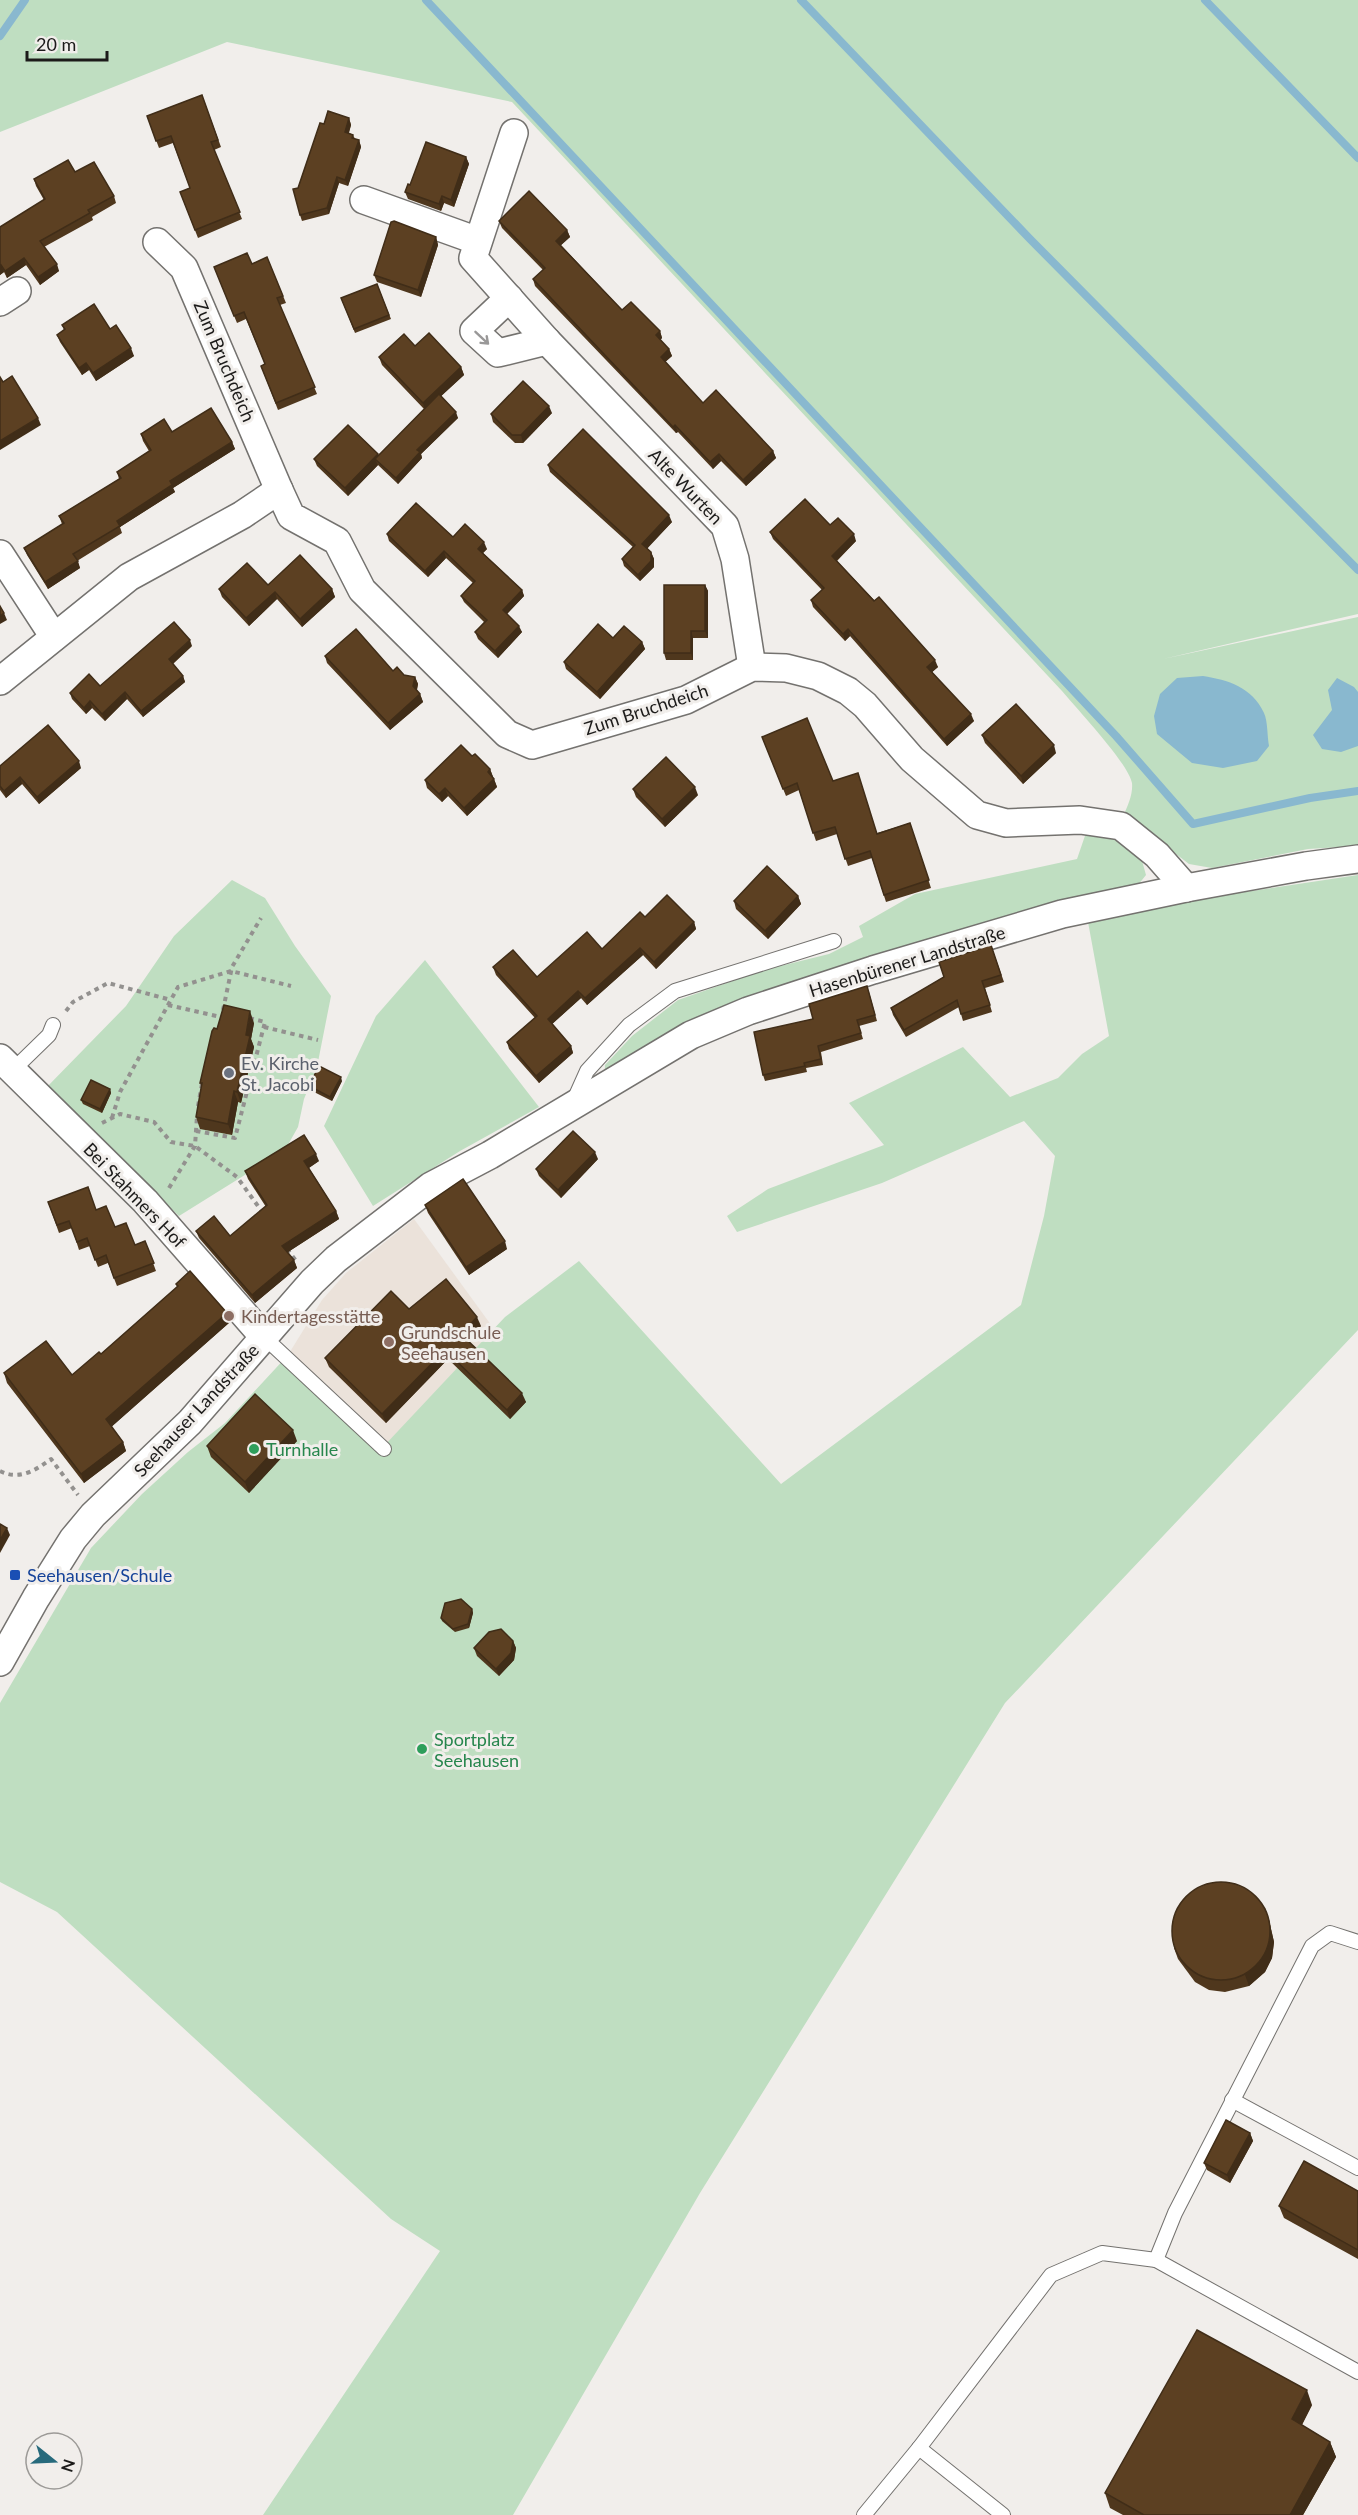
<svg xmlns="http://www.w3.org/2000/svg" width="1358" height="2515" font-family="Lato,sans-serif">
<rect width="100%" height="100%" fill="#f1eeeb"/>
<path fill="#ebe2da" d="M414,1219L494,1329L383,1448L288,1355L322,1300L346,1273Z"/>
<g fill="#bfdec1">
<path d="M0,0H1358V614L1163,659L1358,617V846L1308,849L1212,868L1189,864L1124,814C1128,805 1133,794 1132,783C1128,763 1077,709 1062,691L512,102L227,42L0,132Z"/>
<path d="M1087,830L1116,834L1139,850L1146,875L1134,890L816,977L724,1006L648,1045L604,1080L605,1065L632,1036L678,1000L764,970L829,954L863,937L859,926L915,894L1077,859Z"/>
<path d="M1358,875V1330L1005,1703L700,2193L513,2515H263L440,2251L391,2219L57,1912L0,1882V1703L91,1548L142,1494L188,1452L225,1423L288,1355L383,1447L505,1317L579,1261L781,1484L1021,1305L1044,1216L1055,1156L1024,1121L882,1183L737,1232L727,1216L768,1189L884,1145L849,1103L963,1047L1010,1097L1058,1078L1082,1054L1109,1036L1088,922L1185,901Z"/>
<path d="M232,880L265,898L295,946L331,996L317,1067L304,1099L298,1127L285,1150L179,1216L45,1089L126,1006L174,936Z"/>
<path d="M425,960L539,1107L460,1151L373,1206L324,1126L376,1016Z"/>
</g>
<g fill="#89b8cf">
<path d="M1203,676C1228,680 1252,687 1264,713C1268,722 1267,736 1269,746L1257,761L1223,768L1192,763L1157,734L1154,716L1160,694L1177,678Z"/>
<path d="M1337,678L1354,687L1358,692V746L1341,752L1322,749L1313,735L1332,710L1328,690Z"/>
</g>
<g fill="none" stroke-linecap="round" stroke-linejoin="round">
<g stroke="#89b8cf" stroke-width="8">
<path d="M426,0L1116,736L1193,824L1310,798L1358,791"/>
<path d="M801,0L1030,239L1358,570"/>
<path d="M1205,0L1358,158"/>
<path d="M0,36L25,0"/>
</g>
<g stroke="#74726f" stroke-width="16">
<g id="service">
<path d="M12,1071L49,1035L53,1025"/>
<path d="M574,1100L587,1071L629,1025L675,991L834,941"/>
<path d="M264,1337L384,1449"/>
<path d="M1232,2100L1358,2168"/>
<path d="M1156,2260L1175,2213L1312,1946L1330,1933L1358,1942"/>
<path d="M919,2448L1003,2515"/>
<path d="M864,2515L919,2448L1051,2275L1102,2253L1156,2260L1358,2372"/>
</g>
</g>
<g stroke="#74726f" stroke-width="30">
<g id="minor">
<path d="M514,133L473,258L547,341L725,526L735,559L752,667"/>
<path d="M364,200L478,241"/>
<path d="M157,242L184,268L279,490"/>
<path d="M509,298L474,331L498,353L547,341"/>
<path d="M0,302L17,291"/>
<path d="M0,554L54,637"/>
<path d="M0,681L129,577L242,515L279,490L291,516L337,541L362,590L507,734L532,745L686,700L752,667L786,668L818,676L848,691L865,705L912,759L977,815L1006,823L1080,820L1121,826L1157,855L1186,888"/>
<path d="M0,1058L145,1201L264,1337"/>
<path d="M0,1662L36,1598L73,1539L93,1515L190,1422L312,1282L336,1259L431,1186L490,1155L691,1035L748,1011L873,970L1062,914L1186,888L1306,866L1358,859"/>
</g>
</g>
<g stroke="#93918f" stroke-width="4" stroke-dasharray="4.5 4.5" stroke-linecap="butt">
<path d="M168,1005L221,1017"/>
<path d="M223,1010L232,967L261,918"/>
<path d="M66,1011L73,1002L108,983L171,1000"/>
<path d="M264,1027L318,1040"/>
<path d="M198,1106L202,1084"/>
<path d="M112,1118L120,1092L178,987L231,971L291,986"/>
<path d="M102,1123L120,1114L154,1122L171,1142L195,1146L237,1177L263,1213"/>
<path d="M196,1131L235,1138L265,1022L249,1018"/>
<path d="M169,1188L195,1146L197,1116"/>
<path d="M287,1249L297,1262"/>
<path d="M0,1471C19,1481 36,1470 51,1459L78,1495"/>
</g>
<use href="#service" stroke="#fff" stroke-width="14"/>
<use href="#minor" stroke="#fff" stroke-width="27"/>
</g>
<g fill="#4f371d">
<path d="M202,95L221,147L214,150L242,219L198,238L180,192L190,188L173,143L159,148L147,116Z"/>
<path d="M349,118L351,125L349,133L353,135L355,139L359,140L361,147L348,186L339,183L329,214L302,221L300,215L298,188Z"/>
<path d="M466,157L469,164L454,207L444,203L441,211L408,199L405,192L410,185Z"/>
<path d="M75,172L114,196L116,203L92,217L93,220L44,247L59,271L40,285L26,265L7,278L4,272L0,275V227L44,200L36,186L34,179Z"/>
<path d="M499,221L567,230L570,237L561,245L622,310L660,331L662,338L660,340L669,349L672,356L665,362L703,403L773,451L776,458L746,486L721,461L713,469L678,432L676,433L535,286L533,279L543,270L502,228Z"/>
<path d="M436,237L438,245L421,297L377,282L374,275Z"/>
<path d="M267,257L286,303L280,305L317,394L278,410L261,366L265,364L246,319L237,323L214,267L252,264Z"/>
<path d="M377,284L391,319L355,333L341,298Z"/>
<path d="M62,325L110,329L134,356L96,381L89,370L82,375L60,342L57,335L64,330Z"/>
<path d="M379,357L461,367L464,375L441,396L458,418L421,454L422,458L398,484L378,465L348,496L317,466L314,459L379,456L424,409L382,365Z"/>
<path d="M552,413L523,443H515L493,422L491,414Z"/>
<path d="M172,432L232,442L235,449L173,488L175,492L120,527L122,533L77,561L80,568L48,589L27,555L24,548L62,524L59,516L119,479L117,472L149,451L143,441L141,434Z"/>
<path d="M548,465L672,522L647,548L651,552L654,559V567L640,581L624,566L622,559L633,547L550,472Z"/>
<path d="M830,525L856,541L837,561L938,667L932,672L974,721L947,746L850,636L845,641L813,607L811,600L822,590L773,539L770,532Z"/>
<path d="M387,534L453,537L487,549L483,553L522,590L524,596L507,614L522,632L498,658L478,639L475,632L484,622L464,602L461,596L473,583L446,558L428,577L389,541Z"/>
<path d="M268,585L332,589L335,597L302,627L277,599L249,626L222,597L219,589Z"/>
<path d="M705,585L708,591V638H693V660H666L664,653Z"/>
<path d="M613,638L642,642L645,649L600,699L566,669L564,662Z"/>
<path d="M192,646L173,664L183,676L185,682L143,717L127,699L105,721L92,708L86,714L72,699L70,693L100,686Z"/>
<path d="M325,656L393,671L404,675L415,677L418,684L417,690L420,694L423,702L390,730L327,663Z"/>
<path d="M982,735L1056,753L1023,784L985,743Z"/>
<path d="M762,737L833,781L877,833L910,823L931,888L886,902L872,858L848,866L837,834L816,841L799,790L786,796Z"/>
<path d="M472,756L490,769L497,787L467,816L448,796L442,802L427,788L425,780Z"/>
<path d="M0,766L81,768L39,804L22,784L6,798L0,790Z"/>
<path d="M633,789L698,795L665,827L636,797Z"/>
<path d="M798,896L801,904L768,939L736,909L734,901Z"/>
<path d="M694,922L696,929L656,969L643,955L587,1005L581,998L552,1024L571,1046L573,1053L539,1083L509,1049L507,1042L535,1018L496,975L493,967L537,977L602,949Z"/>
<path d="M991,945L1004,982L985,988L992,1012L963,1021L959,1007L906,1037L893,1015L891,1008L944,977Z"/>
<path d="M869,992L877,1021L859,1026L863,1039L821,1052L823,1065L806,1068L807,1072L765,1081L763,1075L813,1019Z"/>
<path d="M254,1023L251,1039L254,1047L241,1103L238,1102L232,1135L200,1129L196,1117L202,1087L200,1083L217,1029Z"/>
<path d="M342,1081L332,1101L310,1090L309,1086Z"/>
<path d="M110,1089L111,1093L102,1113L83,1104L81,1100Z"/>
<path d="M598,1159L561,1198L539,1176L536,1169Z"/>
<path d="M319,1161L309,1168L336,1211L339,1219L288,1252L294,1260L297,1268L255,1303L199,1238L196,1231L230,1236L266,1207L248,1179L245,1171Z"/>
<path d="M48,1202L96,1210L135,1245L145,1241L156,1271L117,1286L108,1263L98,1267L90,1246L79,1250L72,1228L59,1233Z"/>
<path d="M425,1205L507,1249L469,1275L428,1213Z"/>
<path d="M176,1284L227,1313L230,1322L111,1427L123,1442L126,1451L84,1483L7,1383L4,1373L72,1375L101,1354L177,1287Z"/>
<path d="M409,1309L481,1326L467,1340L526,1402L510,1419L448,1359L386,1423L329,1367L325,1358Z"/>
<path d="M297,1441L249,1493L211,1457L207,1446Z"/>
<path d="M472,1609L473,1613L469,1628L455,1632L442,1621L441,1618Z"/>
<path d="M513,1641L516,1648L514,1660L499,1676L477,1656L474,1648Z"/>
<path d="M1269,1920L1274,1942L1272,1958L1265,1972L1249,1986L1225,1992L1209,1990L1195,1982L1178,1959L1174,1948Z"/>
<path d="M1250,2133L1253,2141L1230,2183L1207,2170L1204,2163Z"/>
<path d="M1358,2191V2259L1284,2218L1279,2206Z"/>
<path d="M1312,2405L1302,2425L1330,2442L1336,2457L1303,2515H1123L1110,2508L1105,2493Z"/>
</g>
<g fill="#402d18">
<path d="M349,118L351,125L347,138L345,132Z"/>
<path d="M359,140L361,147L348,186L345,180Z"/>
<path d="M466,157L469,164L454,207L451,200Z"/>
<path d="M337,177L339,183L329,214L327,208Z"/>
<path d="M442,196L444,203L441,211L439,204Z"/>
<path d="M567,230L570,237L559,247L556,241Z"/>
<path d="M436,237L438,245L421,297L418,290Z"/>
<path d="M24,258L26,265L7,278L5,271Z"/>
<path d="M57,264L59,271L40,285L38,277Z"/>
<path d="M1,265L4,272L0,275V266Z"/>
<path d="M660,331L662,338L658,342L656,335Z"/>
<path d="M131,348L134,356L96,381L93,373Z"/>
<path d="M669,349L672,356L663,364L661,357Z"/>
<path d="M86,363L89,370L82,375L79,368Z"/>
<path d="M461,367L464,375L425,411L423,403Z"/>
<path d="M549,406L552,413L523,443L521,435Z"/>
<path d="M456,412L458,418L421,454L422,458L398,484L396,478L417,450Z"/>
<path d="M38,418L41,425L0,450V441Z"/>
<path d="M675,425L678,432L676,433L673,427Z"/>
<path d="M232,442L235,449L173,488L175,492L120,527L117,521L170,481Z"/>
<path d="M773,451L776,458L746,486L743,480Z"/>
<path d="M378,454L381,461L375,459L378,465L348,496L345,488Z"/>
<path d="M719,454L721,461L713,469L710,462Z"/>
<path d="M669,515L672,522L645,551L642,544Z"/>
<path d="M854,534L856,541L834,563L832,556Z"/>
<path d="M484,542L487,549L481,555L478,549Z"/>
<path d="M444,551L446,558L428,577L425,571Z"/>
<path d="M651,552L654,559V567L640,581L638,575Z"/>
<path d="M78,561L80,568L48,589L45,582Z"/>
<path d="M705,585L708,591V638L705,631Z"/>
<path d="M332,589L335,597L302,627L300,619Z"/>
<path d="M522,590L524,596L505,616L503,610Z"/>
<path d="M275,592L277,599L249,626L246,618Z"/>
<path d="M4,613L7,620L0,624V616Z"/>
<path d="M519,626L522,632L498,658L495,651Z"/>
<path d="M848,629L850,636L845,641L843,634Z"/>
<path d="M691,631L693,638V660L691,653Z"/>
<path d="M190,640L192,646L171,665L169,659Z"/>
<path d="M642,642L645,649L600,699L597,692Z"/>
<path d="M935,660L938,667L930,674L927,667Z"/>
<path d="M183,676L185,682L143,717L141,711Z"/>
<path d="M415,677L418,684L416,693L413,686Z"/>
<path d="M125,692L127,699L105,721L102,714Z"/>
<path d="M420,694L423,702L390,730L388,723Z"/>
<path d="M90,701L92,708L86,714L84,708Z"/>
<path d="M971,714L974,721L947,746L944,739Z"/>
<path d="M1054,745L1056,753L1023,784L1021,776Z"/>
<path d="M79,761L81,768L39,804L37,797Z"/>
<path d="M490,769L493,777L490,780L488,772Z"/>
<path d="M20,777L22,784L6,798L4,791Z"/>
<path d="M494,779L497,787L467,816L464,808Z"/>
<path d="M695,787L698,795L665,827L662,819Z"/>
<path d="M445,788L448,796L442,802L439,794Z"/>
<path d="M798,896L801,904L768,939L765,931Z"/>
<path d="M694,922L696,929L656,969L654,962Z"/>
<path d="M640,948L643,955L587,1005L585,998Z"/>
<path d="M578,991L581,998L550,1026L548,1019Z"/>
<path d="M250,1011L254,1023L251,1039L254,1047L241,1103L237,1092Z"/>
<path d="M571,1046L573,1053L539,1083L536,1076Z"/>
<path d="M341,1077L342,1081L332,1101L330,1097Z"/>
<path d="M110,1089L111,1093L102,1113L100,1109Z"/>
<path d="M234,1091L238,1102L232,1135L228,1124Z"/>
<path d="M595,1152L598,1159L561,1198L558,1190Z"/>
<path d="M316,1154L319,1161L307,1169L304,1161Z"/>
<path d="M336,1211L339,1219L285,1254L282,1246Z"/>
<path d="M505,1241L507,1249L469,1275L466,1267Z"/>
<path d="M294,1260L297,1268L255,1303L252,1295Z"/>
<path d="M227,1313L230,1322L109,1429L106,1419Z"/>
<path d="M477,1317L481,1326L464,1343L461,1334Z"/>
<path d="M445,1350L448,1359L386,1423L382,1414Z"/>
<path d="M522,1393L526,1402L510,1419L507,1410Z"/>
<path d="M293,1430L297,1441L249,1493L245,1482Z"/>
<path d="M123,1442L126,1451L84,1483L81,1474Z"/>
<path d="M7,1528L10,1535L0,1553V1540Z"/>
<path d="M472,1609L473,1613L469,1628L468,1624Z"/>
<path d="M513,1641L516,1648L514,1660L499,1676L496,1669Z"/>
<path d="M1265,1908L1269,1920L1274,1942L1272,1958L1265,1972L1249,1986L1245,1975Z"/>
<path d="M1250,2133L1253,2141L1230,2183L1227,2175Z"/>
<path d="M1307,2390L1312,2405L1297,2434L1292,2419Z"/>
<path d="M1330,2442L1336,2457L1303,2515H1290Z"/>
</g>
<g fill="#5c4022" stroke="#402d18" stroke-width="1.5">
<path d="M202,95L218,140L211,142L240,212L195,230L180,192L190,188L171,136L156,141L147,116Z"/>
<path d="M328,111L349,118L345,132L353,135L352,138L359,140L345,180L337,177L327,208L300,215L293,189L298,188L320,123L324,124Z"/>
<path d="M426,142L466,157L451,200L442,196L439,204L405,192L408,184L410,185Z"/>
<path d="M68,160L75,172L94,162L114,196L88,210L90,213L40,241L57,264L38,277L24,258L5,271L1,265L0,266V227L45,199L34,179Z"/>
<path d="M529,191L567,230L556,241L622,310L631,302L660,331L656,335L669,349L661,357L703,403L716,390L773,451L743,480L719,454L710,462L675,425L673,427L533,279L545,268L499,221Z"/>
<path d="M394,221L436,237L418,290L374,275L391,222Z"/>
<path d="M247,253L252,264L267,257L283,296L277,298L315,387L276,403L261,366L265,364L244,312L234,316L214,267Z"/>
<path d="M377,284L389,315L354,329L341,298Z"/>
<path d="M94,304L110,329L116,325L131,348L93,373L86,363L79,368L57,335L65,329L62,325Z"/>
<path d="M429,333L461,367L423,403L379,357L404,334L415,346Z"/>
<path d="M12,376L38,418L0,441V377L3,382Z"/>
<path d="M523,381L549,406L521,435H512L491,414Z"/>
<path d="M439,394L456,412L417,450L420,452L396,478L375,459Z"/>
<path d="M211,408L232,442L170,481L172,485L117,521L120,526L73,554L78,561L45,582L24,548L64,523L59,516L121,478L117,472L151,450L141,434L164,419L172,432Z"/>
<path d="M348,425L378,454L345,488L314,459Z"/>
<path d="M583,429L669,515L642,544L651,552V561L638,575L622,559L635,545L548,465Z"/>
<path d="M805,499L830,525L838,518L854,534L832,556L874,601L879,597L935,660L927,667L971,714L944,739L848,629L843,634L811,600L824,588L770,532Z"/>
<path d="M416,503L453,537L465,524L484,542L478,549L522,590L503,610L519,626L495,651L475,632L487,620L461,596L475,581L444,551L425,571L387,534Z"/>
<path d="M300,555L332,589L300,619L275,592L246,618L219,589L247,563L268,585Z"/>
<path d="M664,585H705V631H691V653H664Z"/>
<path d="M0,606L4,613L0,616Z"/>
<path d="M174,622L190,640L169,659L183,676L141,711L125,692L102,714L90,701L84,708L70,693L89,674L100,686Z"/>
<path d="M598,624L613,638L624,626L642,642L597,692L564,662Z"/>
<path d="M356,629L393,671L397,667L404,675L415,677L413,686L420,694L388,723L325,656Z"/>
<path d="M1016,704L1054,745L1021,776L982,735Z"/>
<path d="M807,718L833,781L858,773L877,834L910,823L929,880L884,895L870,851L845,859L835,827L813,833L797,783L783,789L762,737Z"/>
<path d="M48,725L79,761L37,797L20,777L4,791L0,786V766Z"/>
<path d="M461,745L472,756L475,754L490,769L488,772L494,779L464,808L445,788L439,794L425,780Z"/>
<path d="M666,757L695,787L662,819L633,789Z"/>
<path d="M767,866L798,896L765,931L734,901Z"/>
<path d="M667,895L694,922L654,962L640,948L585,998L578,991L548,1019L571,1046L536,1076L507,1042L537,1016L493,967L513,950L537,977L587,932L602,949L640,912L645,917Z"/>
<path d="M991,945L1001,975L982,981L990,1005L961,1014L957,1000L904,1030L891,1008L944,977L939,962Z"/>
<path d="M867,986L875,1015L857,1020L861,1033L818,1046L821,1059L804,1063L805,1066L763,1075L754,1032L813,1019L809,1004Z"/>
<path d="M224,1005L250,1011L246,1035L250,1036L237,1092L234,1091L228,1124L196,1117L202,1083H200L212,1031L214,1028L217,1029Z"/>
<path d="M319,1066L341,1077L330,1097L309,1086Z"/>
<path d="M91,1080L110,1089L100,1109L81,1100Z"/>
<path d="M573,1131L595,1152L558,1190L536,1169Z"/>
<path d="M304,1135L316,1154L304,1161L336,1211L282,1246L294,1260L252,1295L196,1231L214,1216L230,1236L267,1205L245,1171Z"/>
<path d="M463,1179L505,1241L466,1267L425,1205Z"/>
<path d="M88,1187L96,1210L106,1206L115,1227L126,1223L135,1245L145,1241L154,1263L114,1278L106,1255L95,1260L87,1238L77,1242L69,1221L57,1225L48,1202Z"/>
<path d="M190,1271L227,1313L106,1419L123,1442L81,1474L4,1373L46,1341L72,1375L99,1352L101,1354L178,1286L176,1284Z"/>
<path d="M446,1279L477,1317L461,1334L522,1393L507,1410L445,1350L382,1414L325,1358L391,1291L409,1309Z"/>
<path d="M255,1394L293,1430L245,1482L207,1446Z"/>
<path d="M0,1524L7,1528L0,1540Z"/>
<path d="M461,1599L472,1609L468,1624L453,1629L441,1618L445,1603Z"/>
<path d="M501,1629L513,1641L511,1653L496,1669L474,1648L489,1632Z"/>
<circle cx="1221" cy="1931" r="49"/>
<path d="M1226,2120L1250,2133L1227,2175L1204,2163Z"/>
<path d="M1304,2161L1358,2191V2250L1279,2206Z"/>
<path d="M1197,2330L1307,2390L1292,2419L1330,2442L1290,2515H1144L1105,2493Z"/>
</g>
<defs><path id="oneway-shaft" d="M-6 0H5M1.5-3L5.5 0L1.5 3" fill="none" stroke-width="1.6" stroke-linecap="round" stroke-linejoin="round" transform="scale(1.5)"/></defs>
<use stroke="#999898" href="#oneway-shaft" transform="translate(482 338) rotate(43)"/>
<circle fill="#6b7280" stroke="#f1eeeb" stroke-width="2" cx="229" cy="1073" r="6"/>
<g fill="#8d6e63" stroke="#f1eeeb" stroke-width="2">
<circle cx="229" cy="1316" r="6"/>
<circle cx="389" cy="1342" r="6"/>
</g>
<g fill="#2e9e5b" stroke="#f1eeeb" stroke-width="2">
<circle cx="254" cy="1449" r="6"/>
<circle cx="422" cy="1749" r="6"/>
</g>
<rect fill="#1a4fb4" stroke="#f1eeeb" stroke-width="2" x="9" y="1569" width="12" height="12" rx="3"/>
<g text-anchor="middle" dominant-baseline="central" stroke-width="6" stroke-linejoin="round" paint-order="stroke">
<g font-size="18" fill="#1c1b1a" stroke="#f1eeeb">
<text transform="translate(225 361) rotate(67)">Zum Bruchdeich</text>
<text transform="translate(686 486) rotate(46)">Alte Wurten</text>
<text transform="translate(646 709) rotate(-18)">Zum Bruchdeich</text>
<text transform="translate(907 961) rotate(-17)">Hasenbürener Landstraße</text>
<text transform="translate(135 1195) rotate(46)">Bei Stahmers Hof</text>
<text transform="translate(196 1410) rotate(-47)">Seehauser Landstraße</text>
</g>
<g font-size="18" fill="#5b616d" stroke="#f1eeeb" text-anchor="start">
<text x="241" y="1063">Ev. Kirche<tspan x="241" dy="21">St. Jacobi</tspan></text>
</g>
<g font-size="18" fill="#785e54" stroke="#f1eeeb" text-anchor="start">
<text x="241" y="1316">Kindertagesstätte</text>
<text x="401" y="1332">Grundschule<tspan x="401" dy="21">Seehausen</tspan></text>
</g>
<g font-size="18" fill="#27864d" stroke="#f1eeeb" text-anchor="start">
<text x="266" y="1449">Turnhalle</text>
<text x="434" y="1739">Sportplatz<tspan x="434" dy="21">Seehausen</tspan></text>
</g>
<g font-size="18" fill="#164399" stroke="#f1eeeb" text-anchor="start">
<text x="27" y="1575">Seehausen/Schule</text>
</g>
</g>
<g transform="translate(54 2461) rotate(108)"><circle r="28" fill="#f1eeeb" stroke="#9c9a97" stroke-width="1.5"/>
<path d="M0-4.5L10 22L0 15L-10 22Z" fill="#276a7c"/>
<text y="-9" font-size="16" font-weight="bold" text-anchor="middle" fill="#1c1b1a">N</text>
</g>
<path d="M27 51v9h80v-9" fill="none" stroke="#1c1b1a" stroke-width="3"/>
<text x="36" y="51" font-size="18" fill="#1c1b1a" stroke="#f1eeeb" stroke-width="4.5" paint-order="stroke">20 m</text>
</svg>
